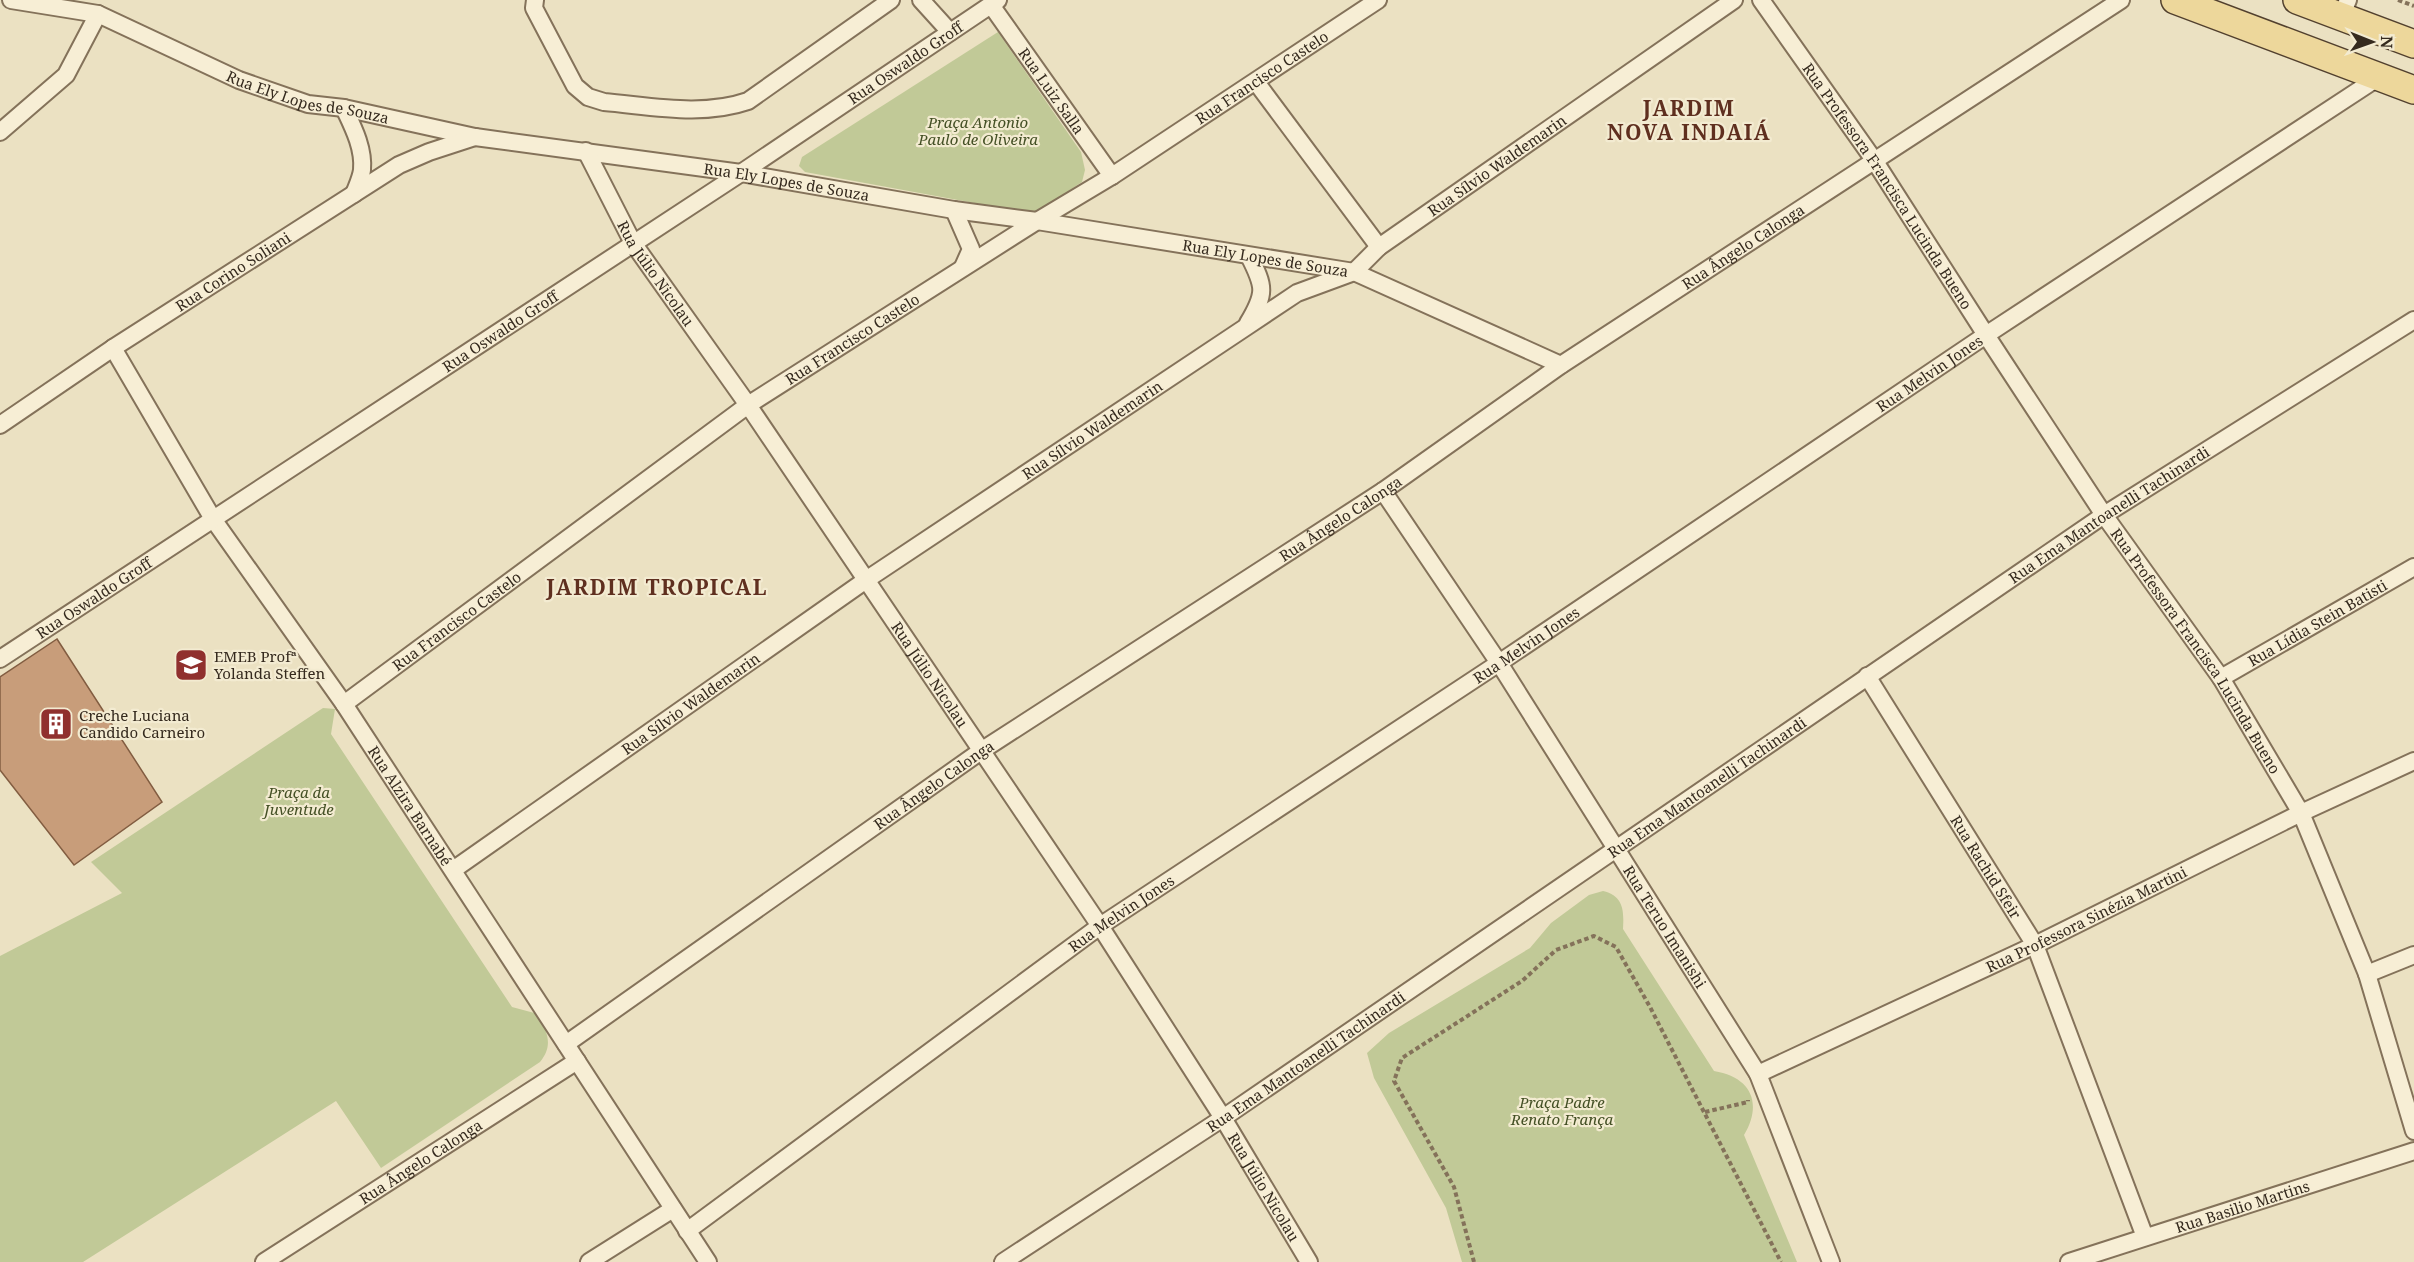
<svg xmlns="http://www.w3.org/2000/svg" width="2414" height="1262" font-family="'Noto Serif',serif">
<rect width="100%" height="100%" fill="#ebe1c2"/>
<g fill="#c1c997">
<path d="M998,32L1081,152L1085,170L1082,182L1034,214L805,172L799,166L802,157Z"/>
<path d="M323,708L335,709L331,734L512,1007L538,1014C547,1032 554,1045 540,1062L381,1168L336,1101L83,1262H0V956L122,893L91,862Z"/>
<path d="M1603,891C1624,896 1624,911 1623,929L1714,1071C1751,1077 1763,1103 1744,1135L1797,1262H1462L1446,1208L1374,1078L1367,1053L1389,1033L1530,948L1551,923L1589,895Z"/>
</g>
<path fill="#c89d7a" stroke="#825d41" stroke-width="1.5" d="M57,639L162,802L74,865L0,770V677Z"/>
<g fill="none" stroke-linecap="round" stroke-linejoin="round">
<g stroke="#84725a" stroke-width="20">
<g id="street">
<path id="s1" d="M11,0L98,14L239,80L308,104L344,108L475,137L741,173L954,210L1037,221L1354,272L1561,365"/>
<path d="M535,0L534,8L575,86L588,97L604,102C651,106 702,117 748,101L891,0"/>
<path d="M921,0L950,32"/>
<path id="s2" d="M1761,0L1874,160L1986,335L2104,515L2221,678L2301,813L2367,974L2414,1131"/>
<path id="s3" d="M991,5L1112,176"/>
<path d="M2341,17L2348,0"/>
<path d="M1256,82L1379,247"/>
<path d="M344,108C353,127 364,148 362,170C361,178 357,186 354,194"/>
<path d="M0,132L66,75L98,14"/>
<path id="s4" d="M586,151L633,243L748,405L1100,926L1223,1118L1309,1262"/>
<path d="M954,210L971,249L963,267"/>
<path d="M1248,323C1266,293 1265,287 1249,256"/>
<path id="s5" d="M113,348L213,519L344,704L708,1262"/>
<path id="s6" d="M0,425L113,348L399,165L429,152L475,137"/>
<path id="s7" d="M1383,491L1499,663L1758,1074L1831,1262"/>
<path id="s8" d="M0,659L741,173L998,0"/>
<path id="s9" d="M1867,676L2035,945L2145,1237"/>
<path id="s10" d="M2221,678L2414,567"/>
<path id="s11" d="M344,704L748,405L1037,221L1112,176L1378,0"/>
<path id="s12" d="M453,870L866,580L1246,327L1297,293L1354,272L1379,247L1734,0"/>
<path d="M2367,974L2414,955"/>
<path id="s13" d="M566,1044L981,751L1383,491L1561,365L2121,0"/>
<path id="s14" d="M1758,1074L2035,945L2301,813L2414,761"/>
<path id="s15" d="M687,1231L1100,926L1499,663L1986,335L2379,77"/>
<path id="s16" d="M264,1262L577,1061"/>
<path d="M589,1262L673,1209"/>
<path id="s17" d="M1003,1262L1223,1118L2104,515L2414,320"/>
<path id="s18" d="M2069,1262L2414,1151"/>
</g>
</g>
<g stroke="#52402e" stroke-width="30">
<g id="primary">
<path d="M2175,0L2414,90"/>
<path d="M2297,0L2414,44"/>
</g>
</g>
<g stroke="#84725a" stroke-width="4" stroke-dasharray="4.5 3" stroke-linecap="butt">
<path d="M2398,0L2414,6"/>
<path d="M1705,1112L1748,1102V1100"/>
<path d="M1474,1262L1454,1187L1394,1081L1402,1058L1522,981L1556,950L1594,936L1616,947L1650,1007L1781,1262"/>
</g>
<use href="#street" stroke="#f7eed5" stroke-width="16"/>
<use href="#primary" stroke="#edd79b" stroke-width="27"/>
</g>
<defs>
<g id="school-square" transform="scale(1.725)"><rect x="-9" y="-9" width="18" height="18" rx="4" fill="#90302e" stroke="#f3ebd1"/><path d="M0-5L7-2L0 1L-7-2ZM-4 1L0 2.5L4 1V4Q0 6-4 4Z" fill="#fff"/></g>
<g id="building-square" transform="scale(1.725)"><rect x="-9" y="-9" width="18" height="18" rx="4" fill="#90302e" stroke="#f3ebd1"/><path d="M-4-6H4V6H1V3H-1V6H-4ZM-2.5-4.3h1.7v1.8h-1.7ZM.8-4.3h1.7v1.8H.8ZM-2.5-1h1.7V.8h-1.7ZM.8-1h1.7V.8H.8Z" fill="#fff"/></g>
</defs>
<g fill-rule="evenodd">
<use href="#school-square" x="191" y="665"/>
<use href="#building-square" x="56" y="724"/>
</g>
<g text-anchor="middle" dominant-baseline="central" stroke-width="4.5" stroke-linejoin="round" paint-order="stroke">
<g font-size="15" fill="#352a1e" stroke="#f3ebd1">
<text stroke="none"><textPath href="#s8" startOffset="1084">Rua Oswaldo Groff</textPath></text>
<text stroke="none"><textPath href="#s11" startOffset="1112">Rua Francisco Castelo</textPath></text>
<text stroke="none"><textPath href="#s3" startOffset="105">Rua Luiz Salla</textPath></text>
<text stroke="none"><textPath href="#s1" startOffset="315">Rua Ely Lopes de Souza</textPath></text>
<text stroke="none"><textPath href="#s12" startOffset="1262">Rua Sílvio Waldemarin</textPath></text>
<text stroke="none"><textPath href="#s1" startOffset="802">Rua Ely Lopes de Souza</textPath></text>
<text stroke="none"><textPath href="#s2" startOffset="225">Rua Professora Francisca Lucinda Bueno</textPath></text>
<text stroke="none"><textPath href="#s13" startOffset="1422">Rua Ângelo Calonga</textPath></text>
<text stroke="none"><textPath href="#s1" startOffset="1287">Rua Ely Lopes de Souza</textPath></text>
<text stroke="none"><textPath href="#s6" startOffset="279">Rua Corino Soliani</textPath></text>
<text stroke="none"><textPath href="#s4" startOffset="141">Rua Júlio Nicolau</textPath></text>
<text stroke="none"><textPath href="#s8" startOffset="598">Rua Oswaldo Groff</textPath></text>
<text stroke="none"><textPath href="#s11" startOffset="626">Rua Francisco Castelo</textPath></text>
<text stroke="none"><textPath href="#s15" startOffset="1510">Rua Melvin Jones</textPath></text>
<text stroke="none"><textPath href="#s12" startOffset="776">Rua Sílvio Waldemarin</textPath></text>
<text stroke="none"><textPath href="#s17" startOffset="1335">Rua Ema Mantoanelli Tachinardi</textPath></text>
<text stroke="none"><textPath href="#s13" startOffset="936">Rua Ângelo Calonga</textPath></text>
<text stroke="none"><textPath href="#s8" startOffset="112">Rua Oswaldo Groff</textPath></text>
<text stroke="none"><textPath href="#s11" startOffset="140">Rua Francisco Castelo</textPath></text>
<text stroke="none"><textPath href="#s10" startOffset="111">Rua Lídia Stein Batisti</textPath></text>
<text stroke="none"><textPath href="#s15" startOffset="1024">Rua Melvin Jones</textPath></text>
<text stroke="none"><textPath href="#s2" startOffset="783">Rua Professora Francisca Lucinda Bueno</textPath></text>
<text stroke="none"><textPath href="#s4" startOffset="627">Rua Júlio Nicolau</textPath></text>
<text stroke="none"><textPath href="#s12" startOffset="290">Rua Sílvio Waldemarin</textPath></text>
<text stroke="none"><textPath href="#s13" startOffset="450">Rua Ângelo Calonga</textPath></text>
<text stroke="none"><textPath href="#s17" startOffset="849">Rua Ema Mantoanelli Tachinardi</textPath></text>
<text stroke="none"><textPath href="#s5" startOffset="546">Rua Alzira Barnabé</textPath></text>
<text stroke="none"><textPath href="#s9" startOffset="225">Rua Rachid Sfeir</textPath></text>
<text stroke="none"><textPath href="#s15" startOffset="538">Rua Melvin Jones</textPath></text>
<text stroke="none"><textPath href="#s14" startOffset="363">Rua Professora Sinézia Martini</textPath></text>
<text stroke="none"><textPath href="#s7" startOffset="519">Rua Teruo Imanishi</textPath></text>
<text stroke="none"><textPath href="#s17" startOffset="363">Rua Ema Mantoanelli Tachinardi</textPath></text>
<text stroke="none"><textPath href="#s16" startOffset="186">Rua Ângelo Calonga</textPath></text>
<text stroke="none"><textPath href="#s4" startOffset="1239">Rua Júlio Nicolau</textPath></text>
<text stroke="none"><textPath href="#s18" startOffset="182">Rua Basilio Martins</textPath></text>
</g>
<g font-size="15" font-style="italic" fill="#445025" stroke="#f3ebd1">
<text x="978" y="122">Praça Antonio<tspan x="978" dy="17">Paulo de Oliveira</tspan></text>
<text x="299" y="792">Praça da<tspan x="299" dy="17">Juventude</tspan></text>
<text x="1562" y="1102">Praça Padre<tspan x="1562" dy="17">Renato França</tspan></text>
</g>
<g font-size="15" fill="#352a1e" stroke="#f3ebd1" text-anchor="start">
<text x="214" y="656">EMEB Profª<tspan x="214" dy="17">Yolanda Steffen</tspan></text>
<text x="79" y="715">Creche Luciana<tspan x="79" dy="17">Candido Carneiro</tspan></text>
</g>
<g font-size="21" font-weight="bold" letter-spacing="1.5" fill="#5f2f1f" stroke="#f3ebd1">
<text x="1689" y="108">JARDIM<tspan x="1689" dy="24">NOVA INDAIÁ</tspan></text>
<text x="657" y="587">JARDIM TROPICAL</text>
</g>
</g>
<g transform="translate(2372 42) rotate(91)" stroke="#f3ebd1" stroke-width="4.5" paint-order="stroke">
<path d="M0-4.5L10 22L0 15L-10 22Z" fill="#352a1e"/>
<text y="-9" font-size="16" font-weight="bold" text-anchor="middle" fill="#352a1e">N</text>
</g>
</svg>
